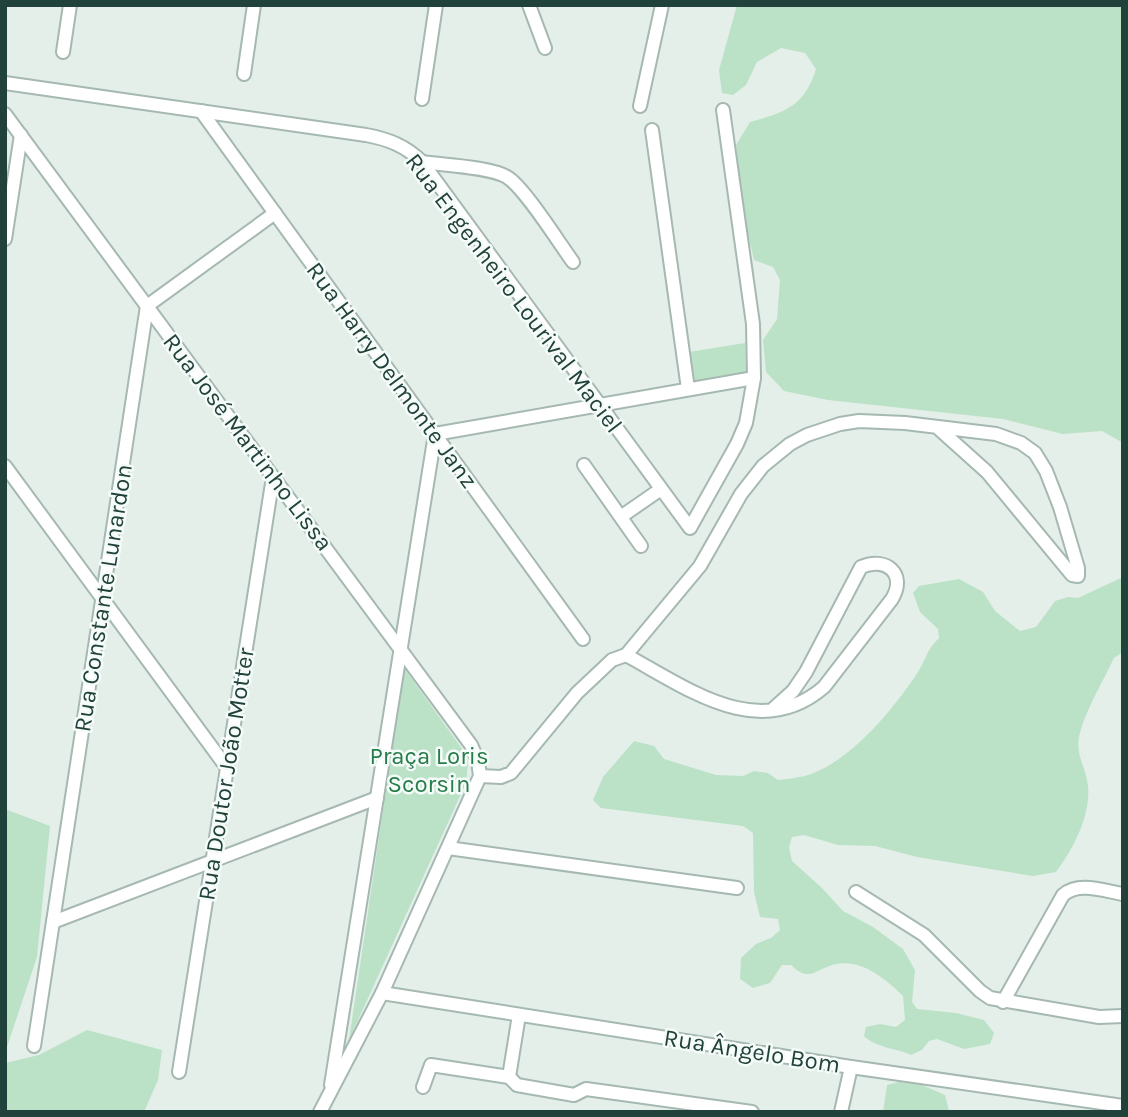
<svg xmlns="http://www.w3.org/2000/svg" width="1128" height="1117" font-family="Karla,sans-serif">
<rect width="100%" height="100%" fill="#e4efea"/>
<g fill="#bbe2c6">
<path d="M737,5H1123V443L1102,431L1063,434L1003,419L828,400L784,391L766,372L763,340L777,319L780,280L773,267L754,260L744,217L736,145L750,122C785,112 804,107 816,69L805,53L781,48L757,62L746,85L733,95L722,93L719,70Z"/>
<path d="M745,343L746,373L693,381L689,352Z"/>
<path d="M1123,577V652L1114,658C1104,679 1085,712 1080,733C1074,753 1086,767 1088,786C1091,815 1073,850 1056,872L1033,876L917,857L875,846L838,845L804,835L792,837L789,847L792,861L822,888L843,911L873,927L903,949L915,970L912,1002L917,1009L956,1013L984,1020L994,1033L990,1044L964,1049L937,1039L929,1041L922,1050L911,1055C894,1047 878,1049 864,1036L866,1027L880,1024L896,1027L905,1020L903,996C886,979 862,959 836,964C816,968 810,984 791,965H782L770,983L753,988L740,979L741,958L756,944L771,938L780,930L778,919L760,917L754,892L753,833L743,826L601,808L593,800L603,777L634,741L654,746L664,759L716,775L743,776L754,771L768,773L778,780C786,779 796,778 805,776C849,763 891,712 916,675C925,662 927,649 939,638L938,629L920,612L913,593L919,586L959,579L983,592L995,611L1020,631L1036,627L1055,601L1068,597L1078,598Z"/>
<path d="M404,668L465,753L468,763L466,783L349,1040Z"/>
<path d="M5,809L50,826L37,957L5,1053Z"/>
<path d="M87,1030L162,1050L158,1080L144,1112H5V1063L39,1055Z"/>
<path d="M899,1082L922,1085L945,1095L949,1111L883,1112L887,1085Z"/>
</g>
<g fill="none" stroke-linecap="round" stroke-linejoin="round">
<g stroke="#a6b8b2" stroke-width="16">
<g id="minor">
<path d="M529,5L545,48"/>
<path d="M63,52L70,5"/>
<path d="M244,74L254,5"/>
<path d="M5,83L366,135C388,139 406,146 422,162L690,528L737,444L746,423L754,378L753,324L723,110"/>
<path d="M422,99L436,5"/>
<path d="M640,106L662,5"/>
<path d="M201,111L583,639"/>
<path d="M5,114L471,745L478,761L480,776L382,993L320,1112"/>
<path d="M652,130L688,389"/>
<path d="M422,162C442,165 491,167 507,177C524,187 559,243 573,262"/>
<path d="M5,239L21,135"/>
<path d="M584,465L641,546"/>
<path d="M5,466L227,768"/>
<path d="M622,516L661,489"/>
<path d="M626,655C687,688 759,743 824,687L892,599C907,574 886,556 861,567L806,672L793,691L772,710"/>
<path d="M480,776L501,777L511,773L577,693L612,660L626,655L700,566L741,494L763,466L790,444L807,435L840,424L859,421L905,423L996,434L1021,443L1035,453L1046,471L1060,507L1078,568V576L1072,575L987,472L938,428"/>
<path d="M448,848L737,888"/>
<path d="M856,892L924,935L980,991L990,998L1099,1017L1123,1016"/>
<path d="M53,922L377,798"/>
<path d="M382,993L851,1067L1123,1106"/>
<path d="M1003,1002L1063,895C1079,881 1104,891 1123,894"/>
<path d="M34,1046L147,306L275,213"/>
<path d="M179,1072L273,477"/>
<path d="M509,1077L519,1015"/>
<path d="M331,1085L435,434L754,378"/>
<path d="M423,1087L431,1065L509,1077L517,1085L574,1095L586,1089L752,1112"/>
<path d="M841,1112L851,1067"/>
</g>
</g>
<use href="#minor" stroke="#fff" stroke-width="12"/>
</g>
<g text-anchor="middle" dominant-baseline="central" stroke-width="5" stroke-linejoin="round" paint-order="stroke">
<g font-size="24" fill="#21423a" stroke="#f5fbf8">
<text transform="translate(514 293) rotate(53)">Rua Engenheiro Lourival Maciel</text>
<text transform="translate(392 375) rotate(54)">Rua Harry Delmonte Janz</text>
<text transform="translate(248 442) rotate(53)">Rua José Martinho Lissa</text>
<text transform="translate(103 598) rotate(-81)">Rua Constante Lunardon</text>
<text transform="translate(226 774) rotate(-81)">Rua Doutor João Motter</text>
<text transform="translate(752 1051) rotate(9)">Rua Ângelo Bom</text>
</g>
<g font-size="24" fill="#277d4a" stroke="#f5fbf8">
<text x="429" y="756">Praça Loris<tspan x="429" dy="28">Scorsin</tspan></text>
</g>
</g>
<rect width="1128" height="1117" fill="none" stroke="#21423a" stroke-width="14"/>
</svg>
